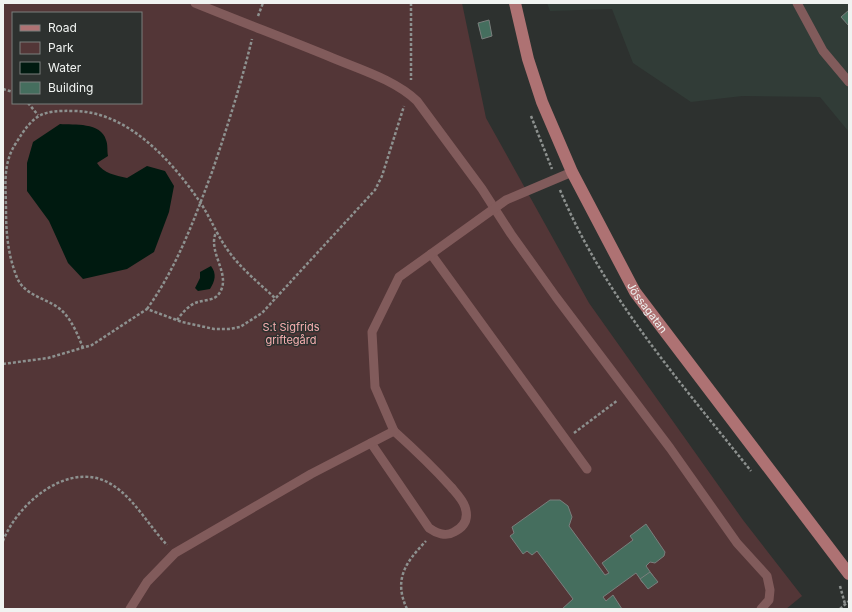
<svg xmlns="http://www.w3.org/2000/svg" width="852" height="612" font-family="Inter,sans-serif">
<rect width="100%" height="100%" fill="#2d312f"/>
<path fill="#313c37" d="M547,3H849V132L820,97L742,96L691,102L633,63L612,9L550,11Z"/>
<path fill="#533637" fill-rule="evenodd" d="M3,3H462L486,118L589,303L743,520L802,596L786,609H3ZM13,13H141V103H13Z"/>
<g fill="#001a10">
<path d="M60,124C74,125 101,122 106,140C108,144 107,151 108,156L97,163C104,174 115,175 127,178L147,166L165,171L174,186L169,212L154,252L127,269L83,279L68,263L49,221L27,191V163L33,142Z"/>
<path d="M211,266C217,274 215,281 210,289L198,291L195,288L200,278V272Z"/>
</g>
<g fill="#456e5e" stroke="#7a7f7d">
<path d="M849,10V26L841,17Z"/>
<path d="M489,20L492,36L482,39L478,23Z"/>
<path d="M550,500H560L568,506L572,517L569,526L605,575L609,573L602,563L633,540L630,536L646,524L665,552L664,556L655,563L650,562L646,566L653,576L643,583L636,573L603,597L606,601L613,595L622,609H562L573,599L537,551L532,555L527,551L523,554L510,536L514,533L512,527Z"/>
<path d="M650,572L658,582L648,589L640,579Z"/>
</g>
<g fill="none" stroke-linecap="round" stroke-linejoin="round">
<g stroke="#8d918f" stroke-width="2.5" stroke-dasharray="3 2" stroke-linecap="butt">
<path d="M411,3V80"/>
<path d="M258,16L263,3"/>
<path d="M3,89L13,92"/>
<path d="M28,103L38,115"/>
<path d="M531,116L552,169"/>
<path d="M560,190C604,296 681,383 751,471"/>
<path d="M147,309C177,267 194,220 212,172C227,128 241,84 252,39"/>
<path d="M177,320C182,313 190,304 198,302C205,300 214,300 218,295C233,277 209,255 215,235L218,233"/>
<path d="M83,348C78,335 71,318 60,309C45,297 23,296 16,275C8,254 6,233 6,210C6,187 2,164 16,143C34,114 41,110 75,111C128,112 172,161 200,202C210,217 217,235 227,249C240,268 259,283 276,299"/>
<path d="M3,364L48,358L92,345L147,309L182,322L214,329H229L240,327L262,313L375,190L382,176L404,106"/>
<path d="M574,433L618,400"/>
<path d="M3,541C18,502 72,457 114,486C134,499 150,527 167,545"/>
<path d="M840,586L845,604"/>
<path d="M407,609C393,579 406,562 426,541"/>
<path d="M840,609L849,601"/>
</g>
<g stroke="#815b5b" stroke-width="9">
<path d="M195,3C239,21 284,38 328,56C358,69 394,79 417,101L482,189L511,234L556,297L670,448L737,543L767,576L770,590L769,600L761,609"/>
<path d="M797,3L823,51L849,82"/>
<path d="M431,254L587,469"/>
<path d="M371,443L429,528C436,533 446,537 454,532C464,527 469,519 465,507C463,500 456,493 451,487C433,467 414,449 394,431"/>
<path d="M130,609L147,582L175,553L311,474L394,431L375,387L372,332L399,277L506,200L572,172"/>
</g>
<path stroke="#ae7273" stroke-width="12" id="s1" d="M515,3L528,59L542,102L572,172L635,292L849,574"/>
</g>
<g text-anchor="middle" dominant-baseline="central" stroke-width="3" stroke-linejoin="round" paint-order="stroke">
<g font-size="11" fill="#f0f3f1" stroke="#2d312f">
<text stroke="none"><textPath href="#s1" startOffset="334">Jössagatan</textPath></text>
</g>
<g font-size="11" fill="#f7b0b1" stroke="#2d312f">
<text x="291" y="327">S:t Sigfrids<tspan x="291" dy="13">griftegård</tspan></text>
</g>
</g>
<rect width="852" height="612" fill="none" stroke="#f0f3f1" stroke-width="8"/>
<rect x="12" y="12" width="130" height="92" fill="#2d312f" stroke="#7b7f7d"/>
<rect x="20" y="25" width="20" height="6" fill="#ae7273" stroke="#7b7f7d"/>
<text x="48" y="32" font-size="12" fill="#f0f3f1">Road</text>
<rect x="20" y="42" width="20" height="12" fill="#533637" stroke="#7b7f7d"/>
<text x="48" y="52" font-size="12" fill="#f0f3f1">Park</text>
<rect x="20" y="62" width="20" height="12" fill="#001a10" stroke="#7b7f7d"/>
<text x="48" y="72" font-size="12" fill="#f0f3f1">Water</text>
<rect x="20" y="82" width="20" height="12" fill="#456e5e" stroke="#7b7f7d"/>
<text x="48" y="92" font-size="12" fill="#f0f3f1">Building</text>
</svg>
